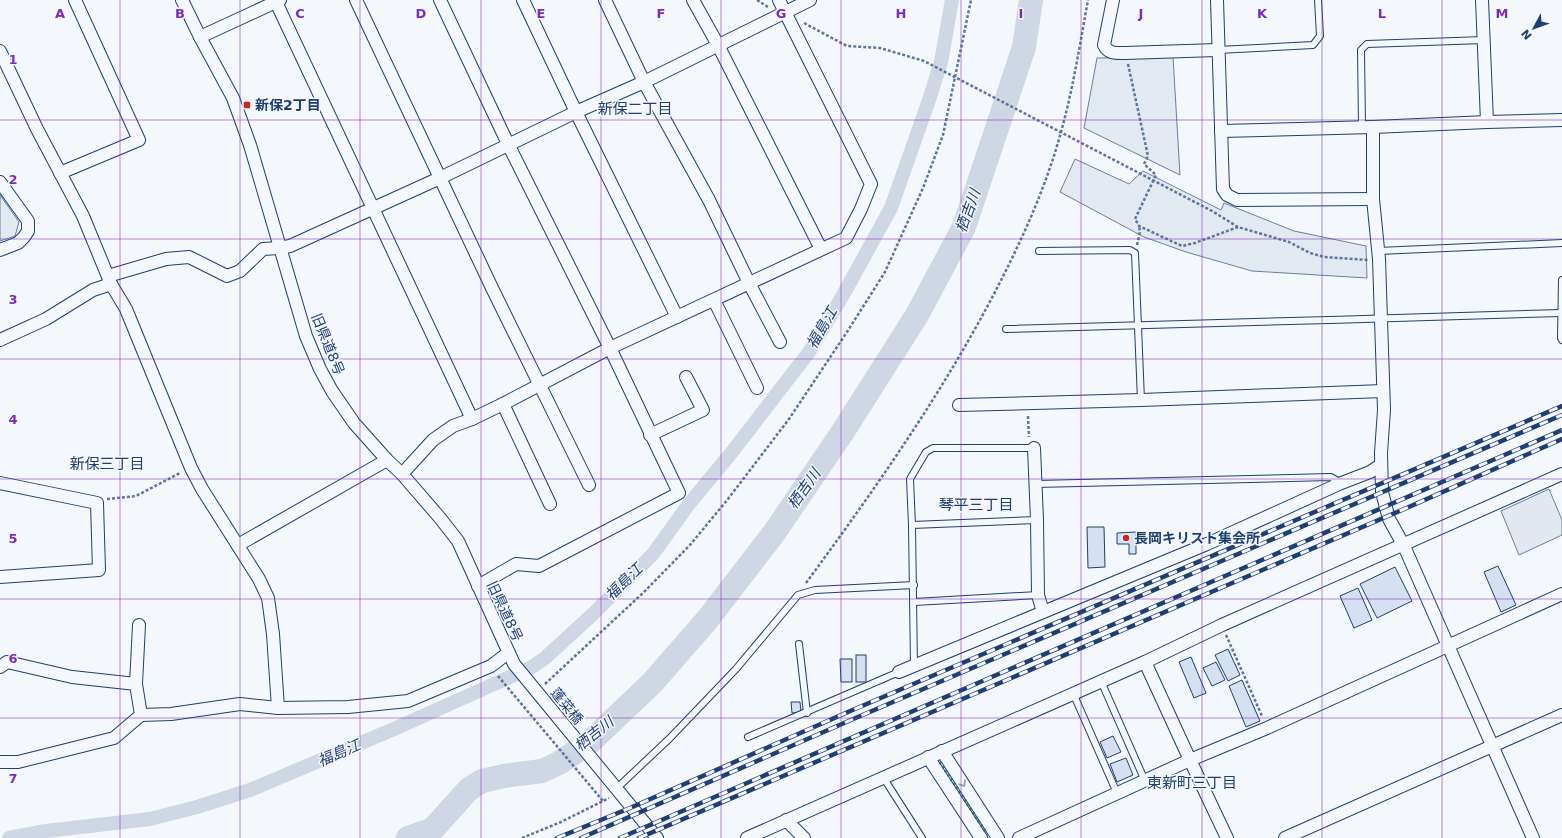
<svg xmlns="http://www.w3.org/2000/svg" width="1562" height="838" font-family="'DejaVu Sans','Noto Sans JP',sans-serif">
<rect width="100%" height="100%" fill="#f4f7fb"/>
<g fill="#e3e9f0" stroke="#687fa3">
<path d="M1173,57L1180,175L1084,128L1097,58Z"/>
<path d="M1075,159L1129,184L1143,171L1221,210L1224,203L1294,231L1366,246L1367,278L1252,271L1186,252L1144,237L1060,192Z"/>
<path d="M0,195L19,222L15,236L0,241Z"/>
</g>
<path fill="#e3e8f0" stroke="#687fa3" d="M1549,489L1562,520V535L1519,555L1501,511Z"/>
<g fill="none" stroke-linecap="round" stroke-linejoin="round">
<path stroke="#cfd7e4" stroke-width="14" d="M9,838L46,831L150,819L197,807L250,790L394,729L532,667L545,658L593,614L653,554L689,504L732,452L809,352L843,295L891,208L929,100L941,62L952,0"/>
<path stroke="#cfd7e4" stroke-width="24" d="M408,838L433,829L469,789L482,781L504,776L542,771L559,763L590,742L652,683L707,620L774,533L842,433L917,315L964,227L1024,47L1031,0"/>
</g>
<g fill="#d5e0f0" stroke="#1d3f73">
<path d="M1087,527H1104L1105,567L1088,568Z"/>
<path d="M1136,532V554H1129V544H1117V533Z"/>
<path d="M1498,566L1516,605L1501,612L1484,572Z"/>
<path d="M1395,567L1412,601L1377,618L1360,584Z"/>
<path d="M1358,588L1372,620L1354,628L1340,596Z"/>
<path d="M1228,649L1240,675L1228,681L1215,655Z"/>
<rect x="856" y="655" width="10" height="27"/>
<path d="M1191,657L1206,693L1194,698L1179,662Z"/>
<path d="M840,659H852V682H841Z"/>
<path d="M1216,662L1225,680L1212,686L1203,668Z"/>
<path d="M1242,680L1260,721L1246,727L1229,686Z"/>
<path d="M791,702H800L801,712L792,713Z"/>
<path d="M1113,736L1121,752L1107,758L1100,742Z"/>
<path d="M1126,758L1133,775L1117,782L1110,764Z"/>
</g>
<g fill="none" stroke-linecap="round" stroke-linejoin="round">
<g stroke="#1d3f73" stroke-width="8">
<g id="service">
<path d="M1218,50L1313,45L1320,36L1318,0"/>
<path d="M1362,127L1361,50L1367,44L1484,40"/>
<path d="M1039,251L1130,250L1135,253L1141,400"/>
<path d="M1378,251L1562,243"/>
<path d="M1562,280L1561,338L1562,340"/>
<path d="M1006,329C1191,325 1376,318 1561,313"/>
<path d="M1036,484L1331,477L1341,483"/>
<path d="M912,525L910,479L926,452L933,448H1034"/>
<path d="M914,602L1038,595"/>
<path d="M799,644L807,713"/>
<path d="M914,667L912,525L1037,520"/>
<path d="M1101,681L1145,781"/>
<path d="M1073,693L1117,793"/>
<path d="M748,737L899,672"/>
<path d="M883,777L922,838"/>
<path d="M616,789L670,738L736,669L798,595L815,590L914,585"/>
</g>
</g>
<g stroke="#1d3f73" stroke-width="14">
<g id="minor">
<path d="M182,0L200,37L233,98L250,145L306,336L320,369L332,391L354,423L387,460L402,474L440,518L458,541L514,664L657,838"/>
<path d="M356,0L492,288L589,485"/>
<path d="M440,0L508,144L610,348L679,493L539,566L516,564L478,586"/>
<path d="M523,0L576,112L677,317"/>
<path d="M605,0L644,82L709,200L749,283L780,342"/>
<path d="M693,0L718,45L821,249"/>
<path d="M1113,0L1104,45C1108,54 1116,53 1125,53L1217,50"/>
<path d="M1217,0L1223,189L1227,195L1237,200L1373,199"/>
<path d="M1482,0L1487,122"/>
<path d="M276,2L472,419"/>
<path d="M200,37L280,0"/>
<path d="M0,51L37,129L83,216L111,284L126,309L191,468L202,489L259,579L268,598L273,634L278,708"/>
<path d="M1221,131L1373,127"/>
<path d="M60,173L139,140L75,0"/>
<path d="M0,182L28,221V231L24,237L18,243L0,250"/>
<path d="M108,276L166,259L189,257L227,276L240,271L263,249L279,248L290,246L440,178L576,112L644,82L810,0"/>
<path d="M714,300L757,388"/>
<path d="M0,340L46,319L93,290L111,284"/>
<path d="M503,404L550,504"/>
<path d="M959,405L1141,400L1383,391"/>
<path d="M650,435L703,410L686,377"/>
<path d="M1034,448L1037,520L1038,595L1043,612"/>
<path d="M402,474L433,440L453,426L472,419L503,404L610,348L846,238L861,209L871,184L779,0"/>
<path d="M0,483L97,503L99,570L0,577"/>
<path d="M238,545L387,460"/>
<path d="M1145,662L1190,760L1227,838"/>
<path d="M0,667L7,662L72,677L136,684L141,715L171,714L240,704L278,708L348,707L408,701L491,666L508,653"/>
<path d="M899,672L1207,544L1339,484L1370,472L1381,465"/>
<path d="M136,684L139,625"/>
<path d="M942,751L998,838"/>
<path d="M928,757L981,838"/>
<path d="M0,762H18L114,738L141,715"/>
<path d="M786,820L804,838"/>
<path d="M747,838L1145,662L1222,625L1562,474"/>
<path d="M1019,838L1190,760L1267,728L1562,594"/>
<path d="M1285,838L1562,715"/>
<path d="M1533,838L1404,546L1389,519L1382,492L1381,453L1384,410L1379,259L1373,199V127L1487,122L1562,120"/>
</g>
</g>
<g stroke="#5e769c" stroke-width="2.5" stroke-dasharray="3 2" stroke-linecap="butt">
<path d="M757,0L768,7"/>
<path d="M804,23L847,46L880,48L924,61L1212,211L1238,227L1289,242L1310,253L1324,257L1368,260"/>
<path d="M1128,64L1148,156L1144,164L1156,175L1135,219L1139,226L1182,246L1195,243L1238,227"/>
<path d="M1137,245L1140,232L1139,226"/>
<path d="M1028,416L1029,437"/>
<path d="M107,499L136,496L180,473"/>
<path d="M806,583C875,489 942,394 996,290C1022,240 1046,187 1061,132C1073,89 1080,44 1088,0"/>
<path d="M1226,635L1262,716"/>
<path d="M498,676L603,801"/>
<path d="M545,684L644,592L690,545L728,499L789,419L847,332L885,272L923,188L943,135L971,0"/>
<path d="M522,838L561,822L609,798"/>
</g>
<use href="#service" stroke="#f4f7fb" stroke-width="6"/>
<use href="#minor" stroke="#f4f7fb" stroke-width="12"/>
<g stroke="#1d3f73" stroke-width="4.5">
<g id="rail">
<path d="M557,838L630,808L848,712L1562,406"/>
<path d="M581,838L851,720L1562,415"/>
<path d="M620,838L1562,430"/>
<path d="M639,838L1402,510L1562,439"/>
</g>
</g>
<use href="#rail" stroke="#f4f7fb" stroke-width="3" stroke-dasharray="9" stroke-linecap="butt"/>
<path stroke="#2c6c60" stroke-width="3" stroke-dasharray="2 3" stroke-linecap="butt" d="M940,762L985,831"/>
</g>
<defs><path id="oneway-chevron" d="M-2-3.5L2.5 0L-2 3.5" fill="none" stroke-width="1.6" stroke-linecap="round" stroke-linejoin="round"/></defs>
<use stroke="#889bb7" href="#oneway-chevron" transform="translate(963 784) rotate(57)"/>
<path fill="none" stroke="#7b2cbf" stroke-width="1" stroke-opacity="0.55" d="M120,0V838M240,0V838M360,0V838M481,0V838M601,0V838M721,0V838M841,0V838M961,0V838M1081,0V838M1202,0V838M1322,0V838M1442,0V838M0,120H1562M0,239H1562M0,359H1562M0,479H1562M0,599H1562M0,718H1562"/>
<g fill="#c62828" stroke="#f4f7fb" stroke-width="1.5">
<rect x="243" y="101" width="8" height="8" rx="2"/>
<circle cx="1126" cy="538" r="4"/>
</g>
<g text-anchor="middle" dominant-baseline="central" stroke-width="3" stroke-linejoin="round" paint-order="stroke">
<g font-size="14" font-weight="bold" fill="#1d3f73" stroke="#f4f7fb" text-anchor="start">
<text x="255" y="105">新保2丁目</text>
<text x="1134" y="538">長岡キリスト集会所</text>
</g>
<g font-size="14" fill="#1d3f73" stroke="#f4f7fb">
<text transform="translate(328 344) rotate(68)">旧県道8号</text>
<text transform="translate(505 611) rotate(65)">旧県道8号</text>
<text transform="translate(567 706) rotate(51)">蓬菜橋</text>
</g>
<g font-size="15" fill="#1d3f73" stroke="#f4f7fb">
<text x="635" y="109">新保二丁目</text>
<text x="107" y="464">新保三丁目</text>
<text x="976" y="505">琴平三丁目</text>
<text x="1192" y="783">東新町三丁目</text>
</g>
<g font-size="15" font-style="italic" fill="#1d3f73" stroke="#f4f7fb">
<text transform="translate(968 211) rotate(-70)">栖吉川</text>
<text transform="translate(822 328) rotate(-60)">福島江</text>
<text transform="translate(804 489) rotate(-55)">栖吉川</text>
<text transform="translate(624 582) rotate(-44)">福島江</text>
<text transform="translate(594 734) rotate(-39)">栖吉川</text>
<text transform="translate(339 753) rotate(-23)">福島江</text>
</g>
</g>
<g font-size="13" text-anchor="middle" font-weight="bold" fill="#7b2cbf" stroke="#f4f7fb" stroke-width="3" stroke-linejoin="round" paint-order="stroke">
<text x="60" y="18">A</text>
<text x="180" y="18">B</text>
<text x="300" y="18">C</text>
<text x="421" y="18">D</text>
<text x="541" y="18">E</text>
<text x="661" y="18">F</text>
<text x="781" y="18">G</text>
<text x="901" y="18">H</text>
<text x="1021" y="18">I</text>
<text x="1141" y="18">J</text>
<text x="1262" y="18">K</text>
<text x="1382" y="18">L</text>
<text x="1502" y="18">M</text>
<text x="13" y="64">1</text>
<text x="13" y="184">2</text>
<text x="13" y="304">3</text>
<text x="13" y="424">4</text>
<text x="13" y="543">5</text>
<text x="13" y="663">6</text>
<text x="13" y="783">7</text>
</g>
<g transform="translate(1534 28) rotate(229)" stroke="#f4f7fb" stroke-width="3" paint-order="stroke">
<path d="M0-3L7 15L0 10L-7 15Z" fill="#1d3f73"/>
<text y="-6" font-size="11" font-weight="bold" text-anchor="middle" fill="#1d3f73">N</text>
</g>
</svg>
